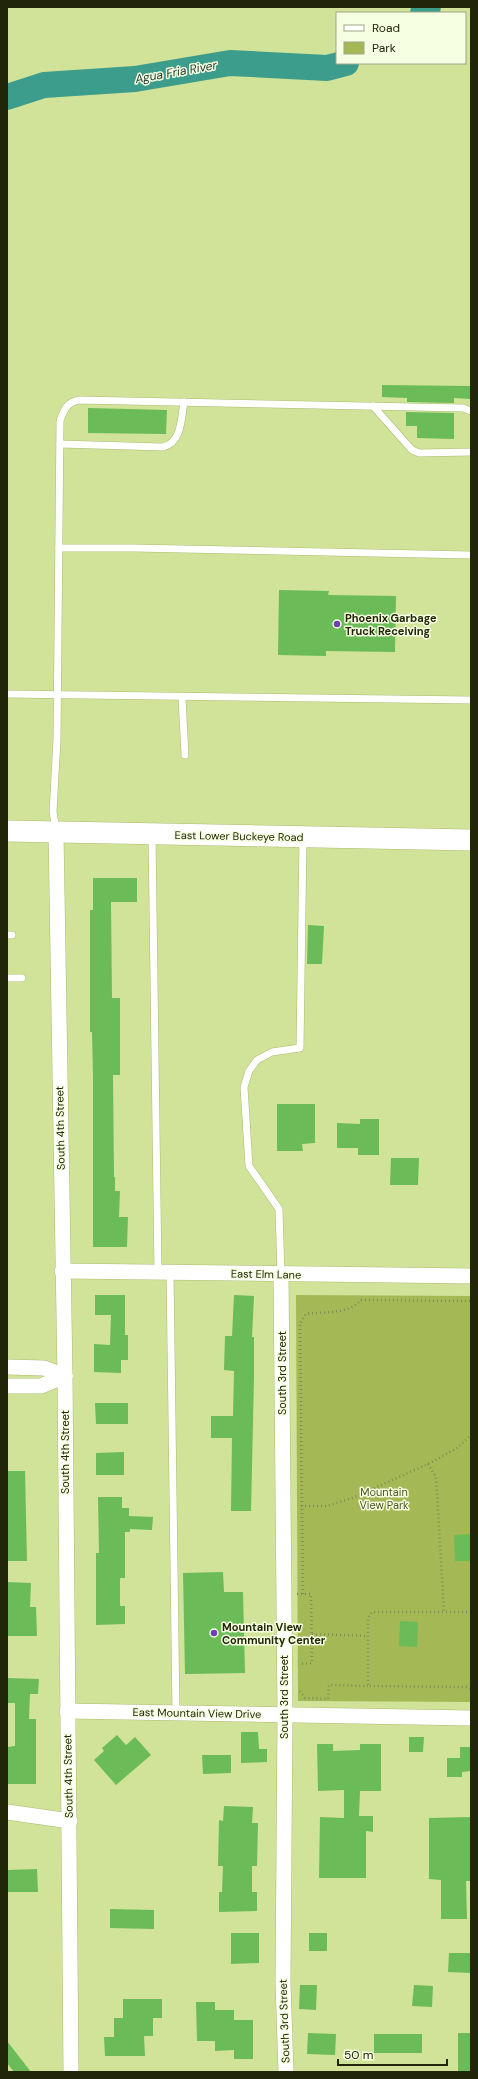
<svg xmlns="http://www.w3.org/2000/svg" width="478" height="2079" font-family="'DM Sans',sans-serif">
<rect width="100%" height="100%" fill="#d1e398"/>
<path fill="#a4b955" d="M296,1295L471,1296V1702L298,1701Z"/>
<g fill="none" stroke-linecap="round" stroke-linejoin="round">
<g stroke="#3c9d8c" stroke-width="26">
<path d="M423,13L428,7"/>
<path d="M7,97L44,85L135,79L230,63L327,68L346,63"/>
</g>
</g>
<g fill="#6bbb58">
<path d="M382,385L471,386V399L454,398V403L407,402V398L382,397Z"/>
<path d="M88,408L167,410L166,434L88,433Z"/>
<path d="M406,412L454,413V439L417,438V426H406Z"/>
<path d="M279,590L329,591L328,595L396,596L395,652L326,651V656L278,655Z"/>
<path d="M93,878H137V902H111L112,998H120V1075H113L114,1177H115V1191H120L119,1217H128L127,1247H93V1076L92,1032H90V910H93Z"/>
<path d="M308,925L324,926L322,964H307Z"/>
<path d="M277,1104H315V1143L302,1144L303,1151H277Z"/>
<path d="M360,1119H379V1155H358V1148H337V1123L360,1124Z"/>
<path d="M391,1158H419L418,1185H390Z"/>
<path d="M95,1295H125V1335H128V1360H121V1373L94,1372V1344L110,1345L111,1315H95Z"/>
<path d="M234,1295L254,1296L252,1337H254V1377L251,1511H231L232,1438H211V1416H233L234,1371L224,1370L225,1336H232Z"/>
<path d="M95,1403H128V1424H96Z"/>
<path d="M124,1452V1475H96V1453Z"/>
<path d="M7,1471H25L27,1561H7Z"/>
<path d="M98,1497H122V1508H129V1516L153,1517L152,1530L130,1529V1532H125V1578H120V1606H125V1624L96,1625V1553H99Z"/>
<path d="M471,1534V1561H455L454,1535Z"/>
<path d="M223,1572L224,1592H243L245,1673L185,1674L183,1573Z"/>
<path d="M7,1582L31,1583L30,1607H36L37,1636H7Z"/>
<path d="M400,1621L418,1622L417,1647L399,1646Z"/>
<path d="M7,1678L39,1679L38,1694H30L29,1719H36V1784H7V1747L15,1746V1703H7Z"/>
<path d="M241,1732H258L259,1749H267V1762L241,1763Z"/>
<path d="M117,1735L126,1745L135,1737L151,1755L116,1785L94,1760L104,1751L102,1748Z"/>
<path d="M409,1737H424L423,1752H409Z"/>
<path d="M317,1744H333V1751L360,1750V1744H381V1791H360L359,1816H373V1832L366,1831V1878H319L320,1817L344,1818V1790L318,1791Z"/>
<path d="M460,1747H471V1771L462,1772V1777H447V1758H460Z"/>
<path d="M202,1755H231V1773L203,1774Z"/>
<path d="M224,1806L253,1807L252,1823H258L257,1866H252V1892H257V1911L219,1912V1892H222L223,1866H218L219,1820L223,1821Z"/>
<path d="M471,1817V1881H466L467,1919H441V1880L429,1879V1818Z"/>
<path d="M37,1869L38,1892H7V1870Z"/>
<path d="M110,1909L154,1910V1929L110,1928Z"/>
<path d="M231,1933H259V1963L231,1964Z"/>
<rect x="309" y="1933" width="18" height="18"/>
<path d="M449,1953H471V1973L448,1972Z"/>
<path d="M300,1985H317L316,2010L299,2009Z"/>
<path d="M414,1985L433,1986L432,2007L412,2006Z"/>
<path d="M123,1999H162V2018H153V2036H144L145,2056H105L104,2037H114V2018H123Z"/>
<path d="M196,2002H215V2010H234V2020H253V2059H234V2050L215,2051V2041H197Z"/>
<path d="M308,2033L336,2034L335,2055L307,2054Z"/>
<rect x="458" y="2033" width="13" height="39"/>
<rect x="374" y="2034" width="48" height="19"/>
<path d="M7,2041L31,2072H14L7,2063Z"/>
</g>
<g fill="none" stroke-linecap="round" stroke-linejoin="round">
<g stroke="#aabc71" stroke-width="8">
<g id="service">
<path d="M373,406L412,450L419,453L471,452"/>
<path d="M60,444L163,447C182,442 181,419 184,402"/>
<path d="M59,548H134L471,555"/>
<path d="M7,694L471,700"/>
<path d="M182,698L185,755"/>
<path d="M56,830L53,812L57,739L60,421C64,409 67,402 80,400L463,408L471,411"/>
<path d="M152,835L158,1272"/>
<path d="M7,935H12"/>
<path d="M7,978H22"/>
<path d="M170,1273L176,1713"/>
<path d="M281,1274L279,1209L249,1166L244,1087L249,1071L257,1060L272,1052L300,1048L303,838"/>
</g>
</g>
<g stroke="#aabc71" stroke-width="16">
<g id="minor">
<path d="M56,832L65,1376L71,2072"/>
<path d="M62,1271L471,1276"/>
<path d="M281,1274L285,1714L283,1983L286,2072"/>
<path d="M7,1367L44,1368L65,1376"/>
<path d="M7,1386H41L65,1376"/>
<path d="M67,1711L471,1718"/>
<path d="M7,1812L70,1821"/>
</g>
</g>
<g stroke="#aabc71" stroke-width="22">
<path id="secondary" d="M7,831L471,840"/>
</g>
<g stroke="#818e57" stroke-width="2.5" stroke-dasharray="1 3" stroke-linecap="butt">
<path d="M428,1464L436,1477L444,1611"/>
<path d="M301,1506H327L352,1498L428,1464L457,1448L471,1435"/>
<path d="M297,1594H311L312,1663L299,1664"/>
<path d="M303,1594L300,1323L306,1314C325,1311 348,1315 361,1300L471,1301"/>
<path d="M471,1612H372L368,1618V1686L466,1687L471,1689"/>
<path d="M312,1634L368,1636"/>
<path d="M300,1691L305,1698L328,1699L329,1685L368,1686"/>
</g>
<use href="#service" stroke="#fff" stroke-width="7"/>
<use href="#minor" stroke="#fff" stroke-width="15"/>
<use href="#secondary" stroke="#fff" stroke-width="21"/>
</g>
<g fill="#723eb5" stroke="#f6ffe1" stroke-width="1.5">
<circle cx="337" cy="624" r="4"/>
<circle cx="214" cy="1633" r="4"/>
</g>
<g text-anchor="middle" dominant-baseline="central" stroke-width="3" stroke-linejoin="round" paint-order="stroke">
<g font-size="11" font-weight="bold" fill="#202607" stroke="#f6ffe1" text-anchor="start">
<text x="345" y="618">Phoenix Garbage<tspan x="345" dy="13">Truck Receiving</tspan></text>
<text x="222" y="1627">Mountain View<tspan x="222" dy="13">Community Center</tspan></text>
</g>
<g font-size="11" fill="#202607" stroke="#f6ffe1">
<text transform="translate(239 836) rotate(1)">East Lower Buckeye Road</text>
<text transform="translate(60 1128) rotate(-91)">South 4th Street</text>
<text transform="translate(266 1274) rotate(1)">East Elm Lane</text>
<text transform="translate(282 1373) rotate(-90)">South 3rd Street</text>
<text transform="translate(65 1452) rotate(-90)">South 4th Street</text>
<text transform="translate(284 1697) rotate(-90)">South 3rd Street</text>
<text transform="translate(197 1713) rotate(1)">East Mountain View Drive</text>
<text transform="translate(68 1776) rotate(-91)">South 4th Street</text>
<text transform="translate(284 2021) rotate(-92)">South 3rd Street</text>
</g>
<g font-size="11" fill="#4b5623" stroke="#f6ffe1">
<text x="384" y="1492">Mountain<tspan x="384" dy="13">View Park</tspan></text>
</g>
<g font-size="12" font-style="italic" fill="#193731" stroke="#f6ffe1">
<text transform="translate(176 72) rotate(-10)">Agua Fria River</text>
</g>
</g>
<rect width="478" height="2079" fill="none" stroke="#202607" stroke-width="16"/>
<rect x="336" y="12" width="130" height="52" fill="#f6ffe1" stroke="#a0a88a"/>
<rect x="344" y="25" width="20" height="6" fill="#ffffff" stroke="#a0a88a"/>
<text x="372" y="32" font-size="12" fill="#202607">Road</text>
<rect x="344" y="42" width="20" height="12" fill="#a4b955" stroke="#a0a88a"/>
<text x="372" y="52" font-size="12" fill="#202607">Park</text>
<path d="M338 2059v6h109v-6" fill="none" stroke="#202607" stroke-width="2"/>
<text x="344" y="2059" font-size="12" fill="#202607" stroke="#f6ffe1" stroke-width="3" paint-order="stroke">50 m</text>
</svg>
